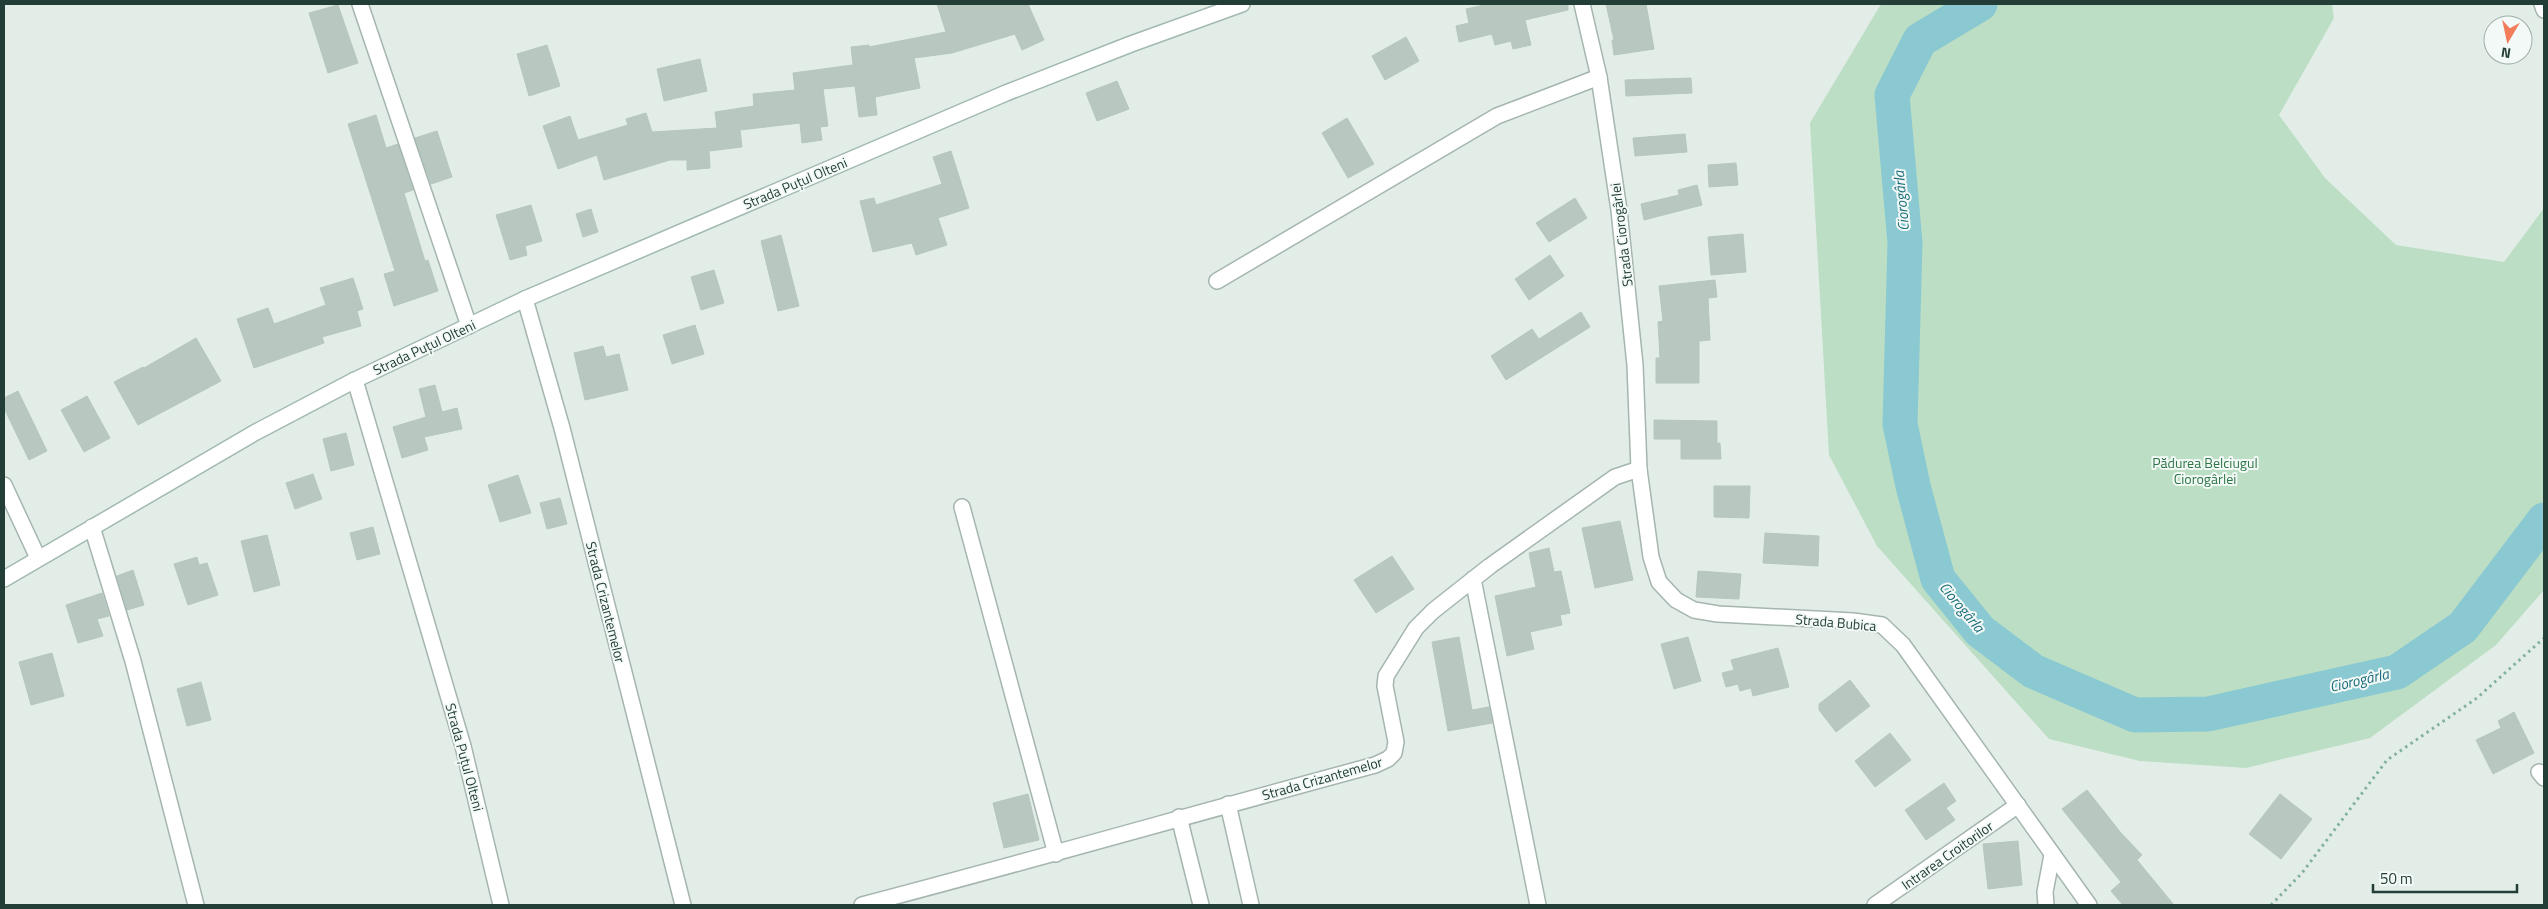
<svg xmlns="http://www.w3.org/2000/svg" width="2548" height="909" font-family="'Titillium Web',sans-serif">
<rect width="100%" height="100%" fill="#e3ede8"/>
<path fill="#bbdec4" d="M1881,4H2332L2334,18L2279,115L2325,178L2396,245L2504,262L2544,208V590L2496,645L2370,738L2246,768L2140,761L2049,739L1877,546L1829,455L1810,123Z"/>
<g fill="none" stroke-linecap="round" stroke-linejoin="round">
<path stroke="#8ac9d2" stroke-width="35" d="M1980,4L1920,40L1892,95L1905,243L1900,424L1913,486L1938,579L1980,631L2033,671L2135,715L2208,714L2397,672L2463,627L2544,520"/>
</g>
<g fill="#b8c8c1" stroke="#b5c7bf">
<path d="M937,4H1028L1044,40L1022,50L1015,34L952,53L914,58L920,88L875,97L877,115L859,117L855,86L823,89L828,126L820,127L822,140L802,143L800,123L740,130L742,147L709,151L710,168L687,170V160H670L604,180L597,155L558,169L543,126L570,116L578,140L628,125L626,119L646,113L652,132L717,128L715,112L754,106L753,94L795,90L793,73L853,65L851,47L869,45V47L946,32Z"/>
<path d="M1489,4H1568V10L1525,20L1531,45L1513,49L1511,41L1495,45L1492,34L1459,42L1456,26L1469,23L1466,9Z"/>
<path d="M1606,4H1646L1654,49L1614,55L1612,40H1614Z"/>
<path d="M338,5L358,63L328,73L309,13Z"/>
<path d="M1406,37L1419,61L1385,80L1372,56Z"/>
<path d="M547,45L560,86L529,96L517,54Z"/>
<path d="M700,59L707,91L664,101L657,69Z"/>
<path d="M1691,78L1692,93L1626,96L1625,80Z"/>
<path d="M1117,81L1129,109L1097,121L1086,93Z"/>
<path d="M376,115L386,148L398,144L413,190L404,193L425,261L428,260L438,291L394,306L384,274L395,271L348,124Z"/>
<path d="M1347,118L1374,164L1348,178L1322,133Z"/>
<path d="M437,131L452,177L431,184L415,138Z"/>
<path d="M1685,134L1687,152L1635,156L1633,138Z"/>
<path d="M951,151L969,208L938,218L947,245L916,255L912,243L873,252L860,201L874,198L876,205L942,184L933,157Z"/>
<path d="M1736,163L1738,185L1709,187L1708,165Z"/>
<path d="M1697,185L1702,205L1644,220L1641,204L1679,195L1678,190Z"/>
<path d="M1575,198L1587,218L1549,242L1536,223Z"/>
<path d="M531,205L542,241L525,246L527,255L510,260L496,215Z"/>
<path d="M591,209L598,232L583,237L576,214Z"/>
<path d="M1743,234L1746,272L1711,275L1708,237Z"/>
<path d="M781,235L799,306L778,311L761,241Z"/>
<path d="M1550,255L1564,276L1529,300L1515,279Z"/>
<path d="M714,270L724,303L701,310L691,277Z"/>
<path d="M353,278L363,309L357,311L361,326L322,337L324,343L254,368L237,319L268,308L274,324L326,305L320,288Z"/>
<path d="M1715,280L1717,297L1708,298L1710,340L1699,341V383H1656V358H1660L1658,322L1663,321L1659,286Z"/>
<path d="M1581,312L1590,327L1506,380L1491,356L1532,329L1539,339Z"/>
<path d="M695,325L704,354L672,364L663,335Z"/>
<path d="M196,338L221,381L138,425L114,382L143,367L144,368Z"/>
<path d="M603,346L606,357L619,354L628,390L585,400L574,353Z"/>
<path d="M435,385L442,412L457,408L462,429L424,437L428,450L402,458L393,427L426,417L419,389Z"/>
<path d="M18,391L47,451L29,460L4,408V398Z"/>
<path d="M87,396L110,438L84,452L61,410Z"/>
<path d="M1654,420L1717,421V443H1720L1721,459H1681V439H1654Z"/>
<path d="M346,433L354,465L331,471L323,439Z"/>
<path d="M313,474L322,499L295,509L286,483Z"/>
<path d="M518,475L531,513L500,522L488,485Z"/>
<path d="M1714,486H1750L1749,518L1714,517Z"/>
<path d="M560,498L567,524L547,529L540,503Z"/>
<path d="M1620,521L1633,580L1595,588L1582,528Z"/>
<path d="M373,527L380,554L357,560L350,533Z"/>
<path d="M1765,533L1819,536L1818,566L1763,563Z"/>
<path d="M267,535L280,585L254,592L241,541Z"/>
<path d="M1549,548L1554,572L1561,571L1570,613L1560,615L1562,625L1530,632L1534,649L1507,656L1495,596L1536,587L1529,553Z"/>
<path d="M1392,556L1414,589L1376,613L1354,580Z"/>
<path d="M197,557L199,565L207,563L218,595L188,605L174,564Z"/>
<path d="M133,570L144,605L127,610L117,576Z"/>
<path d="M1698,571L1741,574L1739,599L1696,597Z"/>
<path d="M102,593L109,616L97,619L103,636L78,643L66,605Z"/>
<path d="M1459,637L1472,710L1489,707L1492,723L1448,731L1432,642Z"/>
<path d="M1688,637L1701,681L1674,689L1661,644Z"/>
<path d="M1778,648L1789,687L1753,696L1751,688L1740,691L1738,684L1726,687L1722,673L1734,670L1731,660Z"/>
<path d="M52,653L64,696L31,705L19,662Z"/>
<path d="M1850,680L1870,706L1836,732L1819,710V704Z"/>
<path d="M201,682L211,720L187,726L177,689Z"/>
<path d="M2514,712L2534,753L2493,774L2476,740L2501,728L2498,721Z"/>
<path d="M1890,733L1911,760L1875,787L1855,761Z"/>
<path d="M1944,783L1956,801L1946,808L1955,820L1926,840L1905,810Z"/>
<path d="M2087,790L2121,833L2142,855L2137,860L2174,905H2123L2111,891L2121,882L2062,809Z"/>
<path d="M1028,794L1039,840L1004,848L993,803Z"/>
<path d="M2280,794L2312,819L2281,859L2249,834Z"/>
<path d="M2018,841L2022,885L1988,889L1983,844Z"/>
</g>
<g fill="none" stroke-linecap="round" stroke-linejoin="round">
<g stroke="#a5b5af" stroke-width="18">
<g id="street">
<path d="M360,4L469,326"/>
<path d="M1582,4L1599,77L1619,210L1635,365L1639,469L1651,557L1659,582L1676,600L1694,610L1718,614L1853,621L1882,625L1903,645L2089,905"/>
<path d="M2542,4L2544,10"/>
<path d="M1217,281L1497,116L1599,77"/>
<path d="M525,299L562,428L683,905"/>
<path d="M355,380L463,746L501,905"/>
<path d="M4,485L38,558"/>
<path d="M962,507L1056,854"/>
<path d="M92,527L133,661L196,905"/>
<path d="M1473,579L1538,905"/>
<path d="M2539,772L2544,778"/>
<path d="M1228,804L1251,905"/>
<path d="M1179,817L1201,905"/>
<path d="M862,905C1034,860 1204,811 1375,765L1388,759L1394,753L1396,742L1385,686L1386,676L1416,628L1433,611L1490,566L1615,477L1639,469"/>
<path d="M1875,905L2018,805"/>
<path d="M2046,905L2045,892L2052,855"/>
</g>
</g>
<g stroke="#a1b9b0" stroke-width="18">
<path id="secondary" d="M4,579L256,432L355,380L525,299L1006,93L1131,44L1242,4"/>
</g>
<path stroke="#83b1a1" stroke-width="3" stroke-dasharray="2.5 4" stroke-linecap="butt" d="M2271,905L2302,873L2387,760L2477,698L2544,638"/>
<use href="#street" stroke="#fff" stroke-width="15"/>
<use href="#secondary" stroke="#fff" stroke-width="15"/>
</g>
<g text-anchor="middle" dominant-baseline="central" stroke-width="4" stroke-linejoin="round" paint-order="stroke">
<g font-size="14" fill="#223e36" stroke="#f3f9f6">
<text transform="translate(795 183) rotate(-23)">Strada Puțul Olteni</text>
<text transform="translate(1621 235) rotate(-97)">Strada Ciorogârlei</text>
<text transform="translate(424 347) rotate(-25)">Strada Puțul Olteni</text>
<text transform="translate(606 602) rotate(76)">Strada Crizantemelor</text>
<text transform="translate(1836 622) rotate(5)">Strada Bubica</text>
<text transform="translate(465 757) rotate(75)">Strada Puțul Olteni</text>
<text transform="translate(1322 778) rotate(-16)">Strada Crizantemelor</text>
<text transform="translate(1947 855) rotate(-35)">Intrarea Croitorilor</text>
</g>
<g font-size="14" fill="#2c7646" stroke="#f3f9f6">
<text x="2205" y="462">Pădurea Belciugul<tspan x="2205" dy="16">Ciorogârlei</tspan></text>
</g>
<g font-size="15" font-style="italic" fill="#1b6d7b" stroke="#f3f9f6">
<text transform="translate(1901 201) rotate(-95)">Ciorogârla</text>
<text transform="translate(1962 607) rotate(50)">Ciorogârla</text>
<text transform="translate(2359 680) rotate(-13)">Ciorogârla</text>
</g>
</g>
<rect width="2548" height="909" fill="none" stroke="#223e36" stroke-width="10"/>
<g transform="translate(2508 40) rotate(189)"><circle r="24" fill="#f3f9f6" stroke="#9faea9"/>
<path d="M0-4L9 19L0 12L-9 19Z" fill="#f37c5a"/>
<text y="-8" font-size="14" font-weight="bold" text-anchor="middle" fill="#223e36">N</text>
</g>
<path d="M2373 884v8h144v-8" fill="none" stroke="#223e36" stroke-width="2.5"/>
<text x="2380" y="884" font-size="15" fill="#223e36" stroke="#f3f9f6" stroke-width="4" paint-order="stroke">50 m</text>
</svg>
